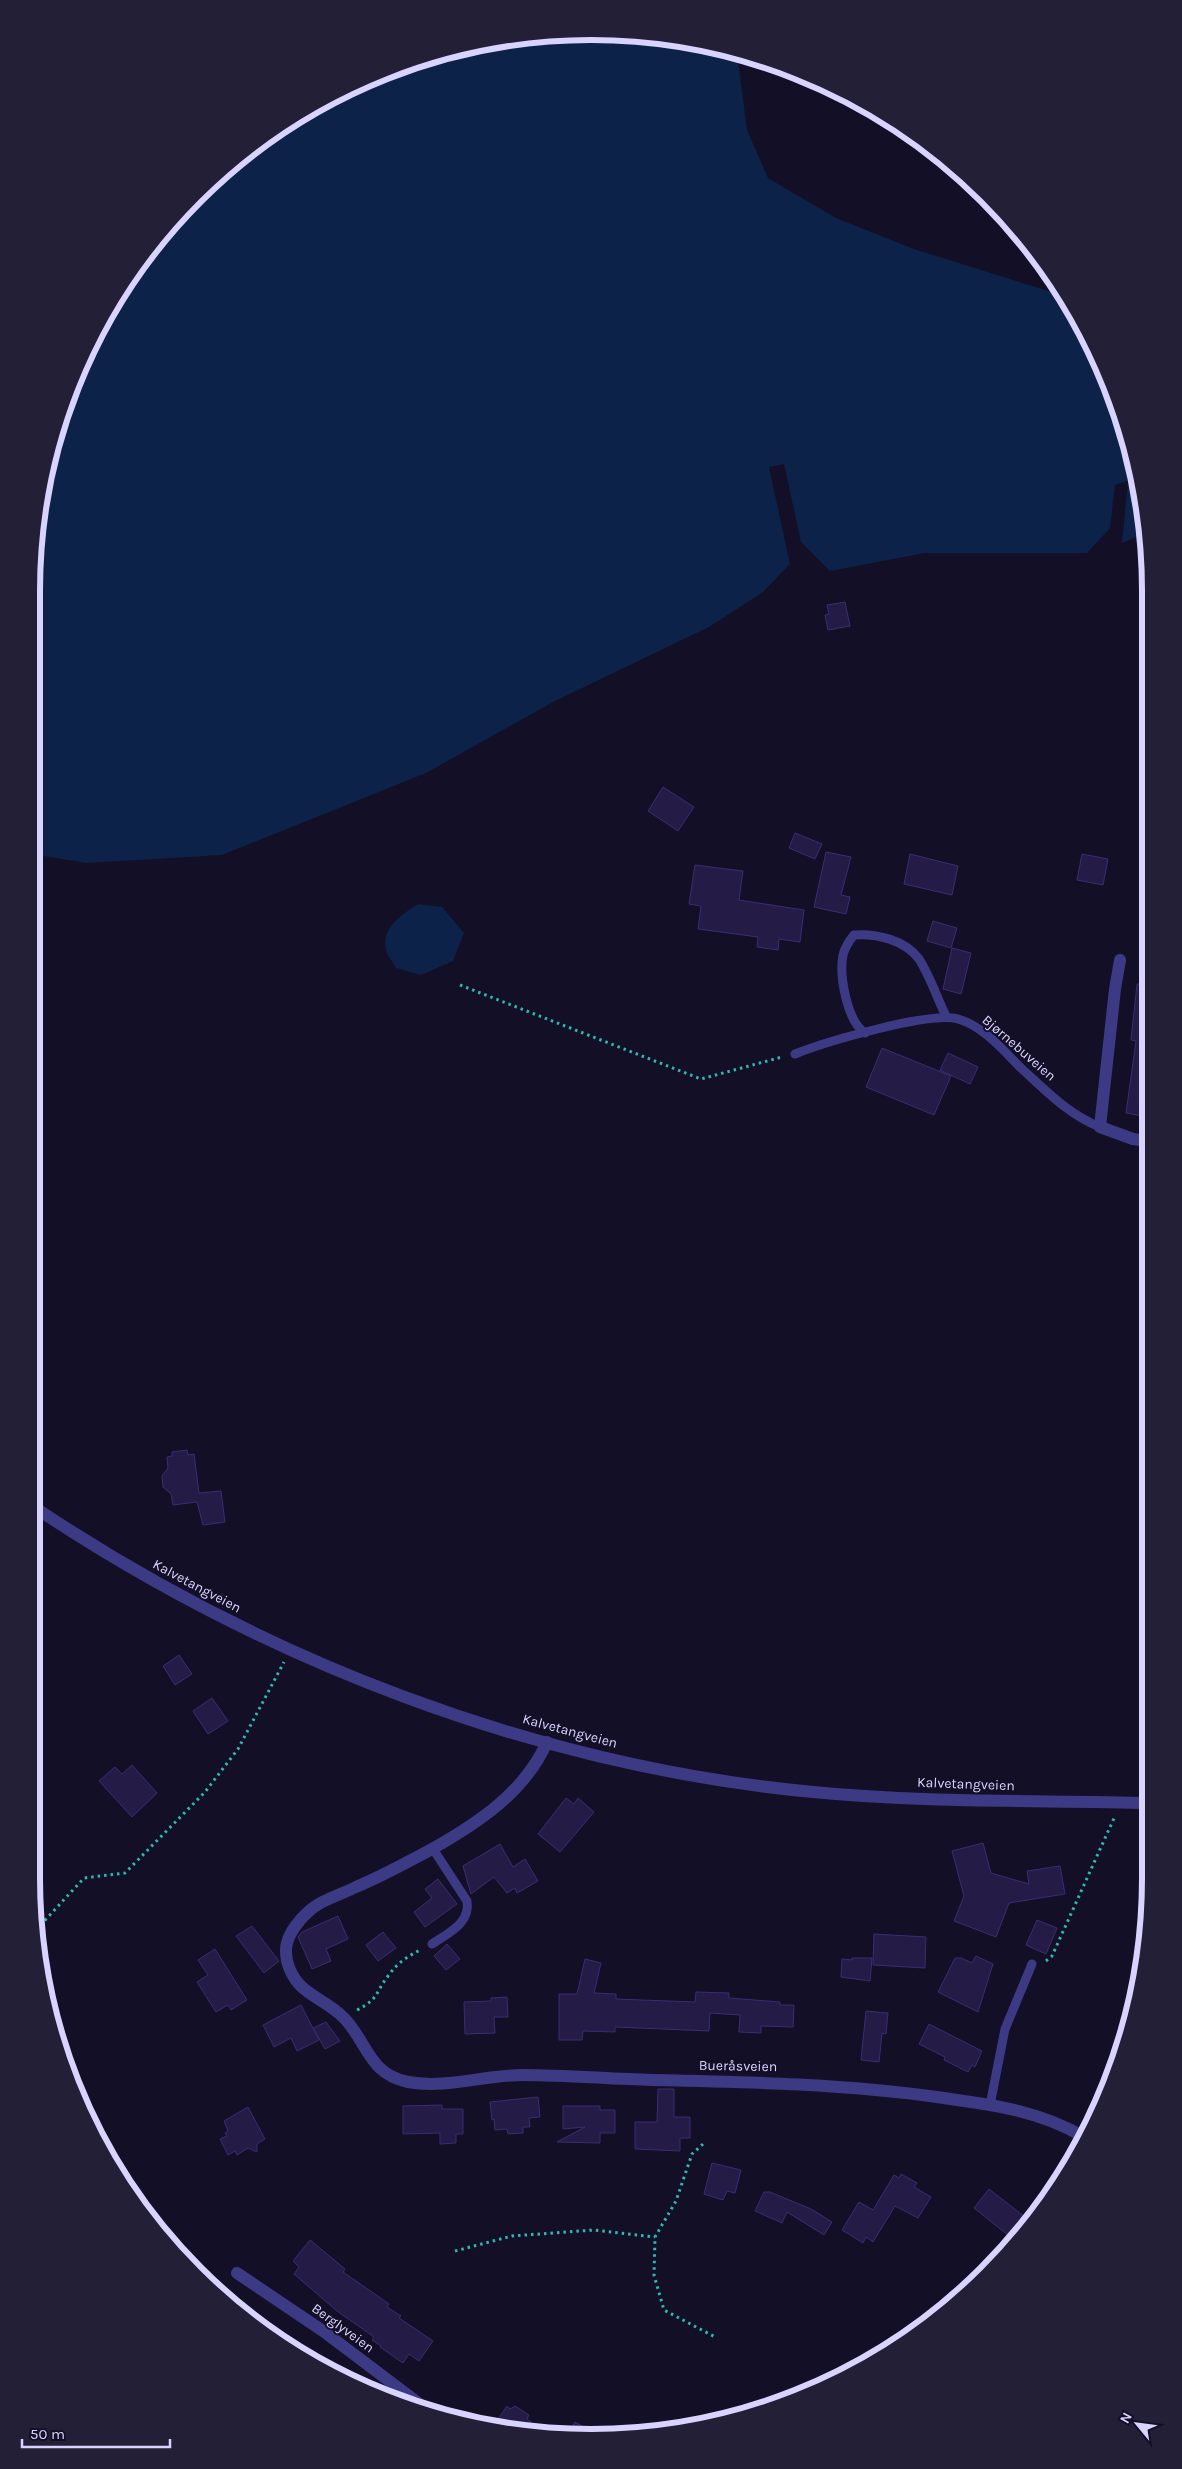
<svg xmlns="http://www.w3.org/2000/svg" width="1182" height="2469" font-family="Karla,sans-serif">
<rect width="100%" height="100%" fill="#130f26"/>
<g fill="#0c2248">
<path d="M591,31L700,42L737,53L747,130L768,178L836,218L914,249L1061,295L1108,377L1146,518V533L1122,543L1128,481L1115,485L1110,528L1087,553H925L830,571L801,542L784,464L769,467L790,564L763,592L709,627L555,701L426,773L222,855L87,863L31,854V591L42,482L74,377L126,280L195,195L280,125L377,74L482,42Z"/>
<path d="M418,904L442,907L464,933L453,961L421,975L396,968C393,962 387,956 386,950C381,927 402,915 418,904Z"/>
</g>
<g fill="#241b47" stroke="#3b2d73">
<path d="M845,602L850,626L828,630L825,615L829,614L827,605Z"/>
<path d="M663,787L694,807L678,831L648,811Z"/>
<path d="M795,833L822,844L815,859L789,848Z"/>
<path d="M826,852L851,857L841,895L850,897L846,914L814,907Z"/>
<path d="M910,854L958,866L952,895L904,884Z"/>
<path d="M1082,854L1108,859L1103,885L1077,880Z"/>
<path d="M695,865L743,871L739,900L804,910L800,942L779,939L778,950L757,947L758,937L698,929L701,906L689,904Z"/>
<path d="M933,921L957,928L951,948L927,941Z"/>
<path d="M952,948L971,953L961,994L943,989Z"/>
<path d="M1137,984H1148V1117L1126,1113L1136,1041L1131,1040Z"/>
<path d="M882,1048L951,1076L934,1115L866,1087Z"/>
<path d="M948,1053L978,1067L970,1084L940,1070Z"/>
<path d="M187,1450L188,1455L194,1454L199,1493L221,1491L225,1522L203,1525L197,1502L173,1505L171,1494L163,1487L162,1476L168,1468L167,1457L172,1456V1452Z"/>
<path d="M179,1655L192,1674L175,1685L163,1666Z"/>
<path d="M212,1698L228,1721L208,1734L193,1711Z"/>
<path d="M132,1765L157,1793L132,1817L99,1781L115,1767L122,1774Z"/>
<path d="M566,1798L574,1804L578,1798L594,1812L560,1852L538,1834Z"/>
<path d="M983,1843L991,1873L1029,1884L1027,1871L1060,1866L1065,1894L1009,1903L996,1937L954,1921L964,1896L952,1851Z"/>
<path d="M500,1844L513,1867L525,1859L538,1881L517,1893L515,1888L507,1893L494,1877L471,1894L463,1866Z"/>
<path d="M438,1879L457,1904L425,1927L414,1912L432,1898L425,1889Z"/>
<path d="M338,1916L348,1939L326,1949L331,1961L312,1969L298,1937L302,1932Z"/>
<path d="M1037,1920L1057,1928L1046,1954L1026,1945Z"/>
<path d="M252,1926L279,1961L264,1973L236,1936Z"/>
<path d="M383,1932L396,1948L378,1961L366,1945Z"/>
<path d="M874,1934L926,1937L925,1968L873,1965Z"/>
<path d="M447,1944L460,1959L446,1970L434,1956Z"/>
<path d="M215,1949L247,2000L231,2010L228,2005L216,2012L197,1982L208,1975L198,1960Z"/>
<path d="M976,1956L993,1964L978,2012L938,1992L955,1958H961L972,1963Z"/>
<path d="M852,1958H872L870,1981L841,1977L842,1959L852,1960Z"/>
<path d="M585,1959L601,1963L594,1993L616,1994V1999L695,2002L696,1992L729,1993V1998L780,2002V2005H794L793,2027L761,2026V2033L739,2032L740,2015L710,2013L709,2031L615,2027V2032L583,2031L582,2040H559V1994H577Z"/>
<path d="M507,1997L508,2017H494L495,2033L465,2034L464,2002L491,2001V1998Z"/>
<path d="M301,2005L319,2040L297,2051L291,2038L274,2047L263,2025Z"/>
<path d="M866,2011L888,2013L886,2034L882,2033L879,2062L861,2060Z"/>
<path d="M326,2022L340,2041L325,2049L313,2028Z"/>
<path d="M929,2024L982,2051L975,2067L972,2065L968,2072L944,2060L945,2057L919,2044Z"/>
<path d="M658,2089H674V2117H690V2138H680V2151L635,2149V2122H657Z"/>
<path d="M538,2097L540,2117L529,2118L530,2127H523V2133L508,2134L507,2129L495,2130L494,2119L492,2120L490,2102Z"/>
<path d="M442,2105V2109H463V2134H456V2143L440,2144V2133L403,2134V2106Z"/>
<path d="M563,2106H600V2110H615V2133H600V2143L557,2142L585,2127L563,2129Z"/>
<path d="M248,2107L265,2139L257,2144V2152L248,2148L237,2155L235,2151L228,2155L220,2139L227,2136L225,2133L228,2131L224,2121Z"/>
<path d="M712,2163L741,2170L735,2193L727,2191L723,2200L704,2194Z"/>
<path d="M901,2174L917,2183L914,2187L931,2197L918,2218L895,2206L873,2242L866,2237L863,2243L842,2230L859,2202L873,2210L894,2175L899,2178Z"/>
<path d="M989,2189L1030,2221L1014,2240L974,2208Z"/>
<path d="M764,2192H770L811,2209L832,2222L824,2235L787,2212L782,2223L755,2211Z"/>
<path d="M310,2240L345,2269L343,2272L389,2304L387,2307L401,2316L399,2318L433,2341L419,2361L409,2354L403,2363L380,2347L381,2346L372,2340L374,2337L337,2311L294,2274L299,2267L293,2261Z"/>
<path d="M507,2406L510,2409L515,2406L529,2415L527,2419L531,2422L525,2433L492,2428Z"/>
<path d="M575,2422L597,2435L567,2436Z"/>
</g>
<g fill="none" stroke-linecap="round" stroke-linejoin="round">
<g stroke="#2fb8b0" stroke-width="3" stroke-dasharray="2.5 4" stroke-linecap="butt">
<path d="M460,985L701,1079L782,1057"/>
<path d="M36,1930L84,1878L125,1873L205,1792L238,1749L284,1662"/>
<path d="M1046,1961L1052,1956L1115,1816"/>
<path d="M357,2010C379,1999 375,1993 388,1976C397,1963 408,1956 422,1949"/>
<path d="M703,2144L692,2154L676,2201L655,2237L654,2275L664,2310L717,2338"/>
<path d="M455,2251L512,2236L594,2230L655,2237"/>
</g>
<g stroke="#3d3a85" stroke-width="9">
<path d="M865,1033C847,1021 839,976 843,955C845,947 849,941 854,935C876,933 905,940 919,959C930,976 937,998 946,1016"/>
<path d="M795,1054C825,1042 930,1011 958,1019C983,1026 1003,1050 1021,1068C1045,1090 1069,1115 1100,1127"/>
<path d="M432,1944C448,1933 471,1923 467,1901L433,1849"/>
<path d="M990,2105L1005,2029L1032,1964"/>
</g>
<g stroke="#3d3a85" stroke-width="12">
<path d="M1120,960L1115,989L1100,1127L1133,1139L1148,1141"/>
<path d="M31,1505C262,1660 535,1766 813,1792C925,1803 1038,1800 1150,1803"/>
<path d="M547,1742C525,1792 478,1823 432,1849C408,1862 382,1876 356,1887C340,1895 320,1900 307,1913C299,1920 290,1932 287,1943C285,1949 286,1955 287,1961C296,1996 324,1996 345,2019C368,2044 369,2074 408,2082C445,2089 486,2075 523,2075C566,2075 609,2079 652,2080C750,2082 847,2084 944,2098C994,2105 1040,2111 1084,2137"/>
<path d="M237,2273L323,2331L429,2411"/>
</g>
</g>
<g text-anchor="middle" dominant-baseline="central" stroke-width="4" stroke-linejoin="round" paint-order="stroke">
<g font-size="14" fill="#d9d4ff" stroke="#130f26">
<text transform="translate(1019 1048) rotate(41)">Bjørnebuveien</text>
<text transform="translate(197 1586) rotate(28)">Kalvetangveien</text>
<text transform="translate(570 1731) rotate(15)">Kalvetangveien</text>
<text transform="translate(966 1784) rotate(2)">Kalvetangveien</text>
<text transform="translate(738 2066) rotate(1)">Bueråsveien</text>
<text transform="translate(343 2328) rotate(36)">Berglyveien</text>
</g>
</g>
<path d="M0 0H1182V2469H0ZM591 40H591A551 551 0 0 1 1142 591V1878A551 551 0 0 1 591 2429H591A551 551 0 0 1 40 1878V591A551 551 0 0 1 591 40Z" fill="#231f37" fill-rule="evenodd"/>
<path fill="none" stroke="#d9d4ff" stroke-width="6" d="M591 40H591A551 551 0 0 1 1142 591V1878A551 551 0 0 1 591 2429H591A551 551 0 0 1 40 1878V591A551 551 0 0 1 591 40Z"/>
<g transform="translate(1137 2424) rotate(299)" stroke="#130f26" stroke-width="4" paint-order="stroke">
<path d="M0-4L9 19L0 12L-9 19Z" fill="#d9d4ff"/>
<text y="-8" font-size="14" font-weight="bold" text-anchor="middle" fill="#d9d4ff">N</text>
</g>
<path d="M22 2439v8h148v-8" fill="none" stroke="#d9d4ff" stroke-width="2.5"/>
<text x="30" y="2439" font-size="15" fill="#d9d4ff" stroke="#130f26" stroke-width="4" paint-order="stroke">50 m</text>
</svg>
